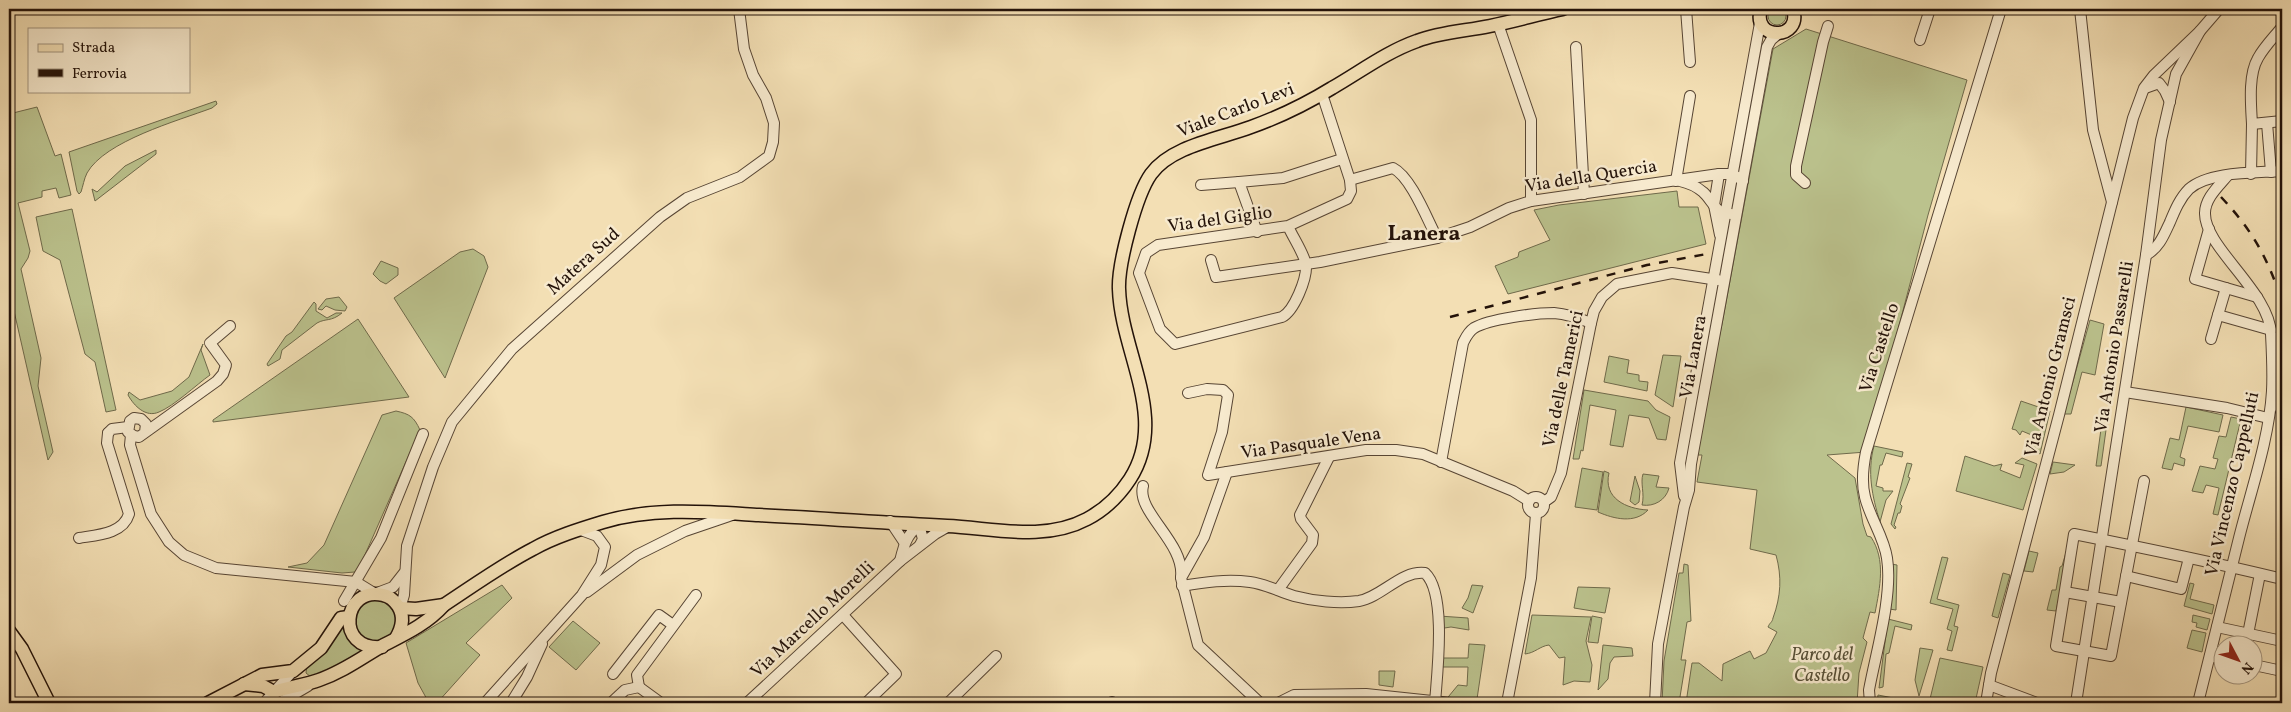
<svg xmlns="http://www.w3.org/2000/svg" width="2291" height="712" font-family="Vollkorn,serif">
<rect width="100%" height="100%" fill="#f3dfb4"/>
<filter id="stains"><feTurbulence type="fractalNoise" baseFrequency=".004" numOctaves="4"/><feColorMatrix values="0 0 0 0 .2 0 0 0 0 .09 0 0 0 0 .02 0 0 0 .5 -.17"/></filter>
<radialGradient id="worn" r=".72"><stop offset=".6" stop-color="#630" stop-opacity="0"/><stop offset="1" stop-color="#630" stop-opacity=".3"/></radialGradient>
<g fill="#bbc28d" stroke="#6f6a4b">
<circle cx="1777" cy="16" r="9"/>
<path d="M1806,29L1967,80L1928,215L1866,452L1827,455L1855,478L1863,524L1867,536L1871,537C1886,560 1880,587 1875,613L1870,612L1863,638L1867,642L1859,673L1857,703H1686L1692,663H1699L1722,681L1723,664L1750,651L1754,659L1766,653L1777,632L1768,627C1770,622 1772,623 1773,618C1781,596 1782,577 1776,555L1750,549L1757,490L1697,482L1702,455H1694L1722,324L1773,49Z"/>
<path d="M216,101L217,104L212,108C177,121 105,141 87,173C84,179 83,186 81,192L79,194L77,191L69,152Z"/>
<path d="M37,107L55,156L61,154L71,195L59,198L56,188L42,191V197L18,203L30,251L28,258L21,269L41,358L38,386L53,452L48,460L9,289V114Z"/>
<path d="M156,150V154L95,201L92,189L97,192L125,166Z"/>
<path d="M1677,191L1679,207H1698L1706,244L1508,294L1495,266L1518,257L1519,252L1550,240L1534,210L1559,205Z"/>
<path d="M72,209L116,410L106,412L95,362L85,354L60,260L43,251L36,217Z"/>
<path d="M473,249L484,256L488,267L445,378L394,298L460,252Z"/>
<path d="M381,261L398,268V275L386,284L380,281L373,274Z"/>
<path d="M339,297L347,307L345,311L335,310L326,306L322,310L318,309L326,299Z"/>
<path d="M314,302L316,304V311L327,318L336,313H342C331,322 326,318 317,323L282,350L280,359L268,366L267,364L286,336L292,332Z"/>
<path d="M358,319L409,397L213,422V420Z"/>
<path d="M2090,320L2104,324L2095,375L2082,372L2071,414H2064Z"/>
<path d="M203,344L201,350L210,375C196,385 174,406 159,412C146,418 134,406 128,395L129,392L140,400L172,391L189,377Z"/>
<path d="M1663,355L1681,356L1673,407L1655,395Z"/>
<path d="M1609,356L1629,360L1627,373L1639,375V381L1648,382L1647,391L1604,382Z"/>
<path d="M1584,390L1648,401L1656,410L1670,417L1666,440L1657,439L1649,418L1629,415L1623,447L1610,445L1616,410L1590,405L1583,451L1581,450L1579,459H1573Z"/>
<path d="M2021,401L2050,411L2040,454L2031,448L2034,436L2022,431L2020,435L2016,430L2012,429Z"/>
<path d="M2186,407L2223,415L2219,432L2188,426L2180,457L2185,459L2184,466L2174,463L2172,470L2162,468L2170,438L2179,440Z"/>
<path d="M396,411C410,414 414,417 420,430L360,566L355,572L342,573L288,567L307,563L324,545L382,415Z"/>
<path d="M2231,417L2241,419L2218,515L2213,514L2219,488L2206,485L2203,493L2192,491L2200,466L2215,469L2218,459L2213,458L2219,436L2226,437Z"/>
<path d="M2101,429L2106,430L2101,466H2096Z"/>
<path d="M1874,446L1903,452L1902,457L1886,453L1882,465H1880L1876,486L1883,488V491H1893L1886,500L1880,522C1872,496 1867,472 1874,446Z"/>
<path d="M1965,456L1994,466L2002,464L2000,470L2020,478L2024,465L2015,463L2022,458L2037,464L2023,510L1956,491Z"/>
<path d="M2053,462L2075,465L2064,472L2050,474Z"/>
<path d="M1907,463L1912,464L1908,477L1910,478L1900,504L1902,506L1900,513H1898L1894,525L1896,527L1895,529L1891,524Z"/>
<path d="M1582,468L1603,472L1597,510L1575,507Z"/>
<path d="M1604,471L1609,473C1603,498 1626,509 1648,510C1635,524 1614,519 1598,512Z"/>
<path d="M1643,474L1659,476L1656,487L1669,488C1666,500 1654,507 1642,505C1645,494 1640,483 1643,474Z"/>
<path d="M1635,476L1640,491L1639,502L1635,505L1630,501Z"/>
<path d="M2067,549L2069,550L2056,611L2047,610L2052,590H2056L2060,567L2062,566Z"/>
<path d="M2029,551L2038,553L2033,572L2024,571Z"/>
<path d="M1942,557L1948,558L1937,599L1959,605L1954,626L1958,627L1952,651L1947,650L1952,631L1947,629L1953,609L1930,603Z"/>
<path d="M1684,564L1688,565L1691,621L1687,622L1681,660H1686L1679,703H1662L1664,661L1679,573H1683Z"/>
<path d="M1891,564L1897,565L1896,610L1889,609Z"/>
<path d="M2003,573L2010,575L1998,618L1992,616Z"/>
<path d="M2190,583L2194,584L2190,599L2214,605L2212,614L2184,606Z"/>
<path d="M502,585L512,598L466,643L480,655L437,703H429L418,683L406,643Z"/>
<path d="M1472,585L1483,586L1473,613L1462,608L1468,598Z"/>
<path d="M1578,587L1610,588L1605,613L1574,608Z"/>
<circle cx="376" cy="620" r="21"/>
<path d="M1532,615L1591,617L1586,641L1592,665L1590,682L1574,681L1563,685L1565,657L1559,658L1549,645C1540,646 1535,653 1525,654Z"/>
<path d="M2193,615L2210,619L2207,630L2196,627L2197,623L2192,622Z"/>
<path d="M1439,616L1468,618L1469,630L1451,627L1438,629Z"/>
<path d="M1592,616L1602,618L1598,643L1588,642Z"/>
<path d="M1888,619L1912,625L1911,630L1895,626L1889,653L1886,654L1883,687L1879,688Z"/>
<path d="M573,621L600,643L576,670L549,647Z"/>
<path d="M342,624L352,643L365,652L354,659L311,677L306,673L307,664Z"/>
<path d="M2192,630L2206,633L2202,652L2187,648Z"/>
<path d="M1469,644L1485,645L1477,699L1497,703L1444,702L1458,685L1467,686L1468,667H1442L1441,685L1436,687L1438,658H1468Z"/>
<path d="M1603,645L1632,648L1633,656L1614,657L1610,663L1608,679L1598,690Z"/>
<path d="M1920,648L1933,650L1919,696L1915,680Z"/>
<path d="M1940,658L1983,667L1975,703H1929Z"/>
<path d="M1379,671H1395L1393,687L1379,685Z"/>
<path d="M1878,695L1919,703H1877Z"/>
</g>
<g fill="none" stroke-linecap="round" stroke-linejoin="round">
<g stroke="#574534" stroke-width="12">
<g id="minor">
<path d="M1686,9L1690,62"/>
<path d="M2080,9L2093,130L2112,202"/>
<path d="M1498,24L1531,120V201"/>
<path d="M2282,27C2274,37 2264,47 2258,58C2248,75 2251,105 2252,124L2282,121"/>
<path d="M1920,40L1930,9"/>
<path d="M1576,47L1584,194"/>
<path d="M2145,88L2159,83L2165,91L2170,102"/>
<path d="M2267,123L2271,172"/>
<path d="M1719,174L1714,205L1720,235"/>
<path d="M2251,174L2252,124"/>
<path d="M1350,180L1393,168C1411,177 1427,219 1437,238"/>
<path d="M1676,181L1690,96"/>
<path d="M1680,181C1689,183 1696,186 1703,192C1713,201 1715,214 1731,214"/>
<path d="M1805,183L1796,175V166L1823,42L1828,26"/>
<path d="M1201,185L1239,182"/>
<path d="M1288,226C1292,236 1305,255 1306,265C1307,279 1294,311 1282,317L1175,344L1160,329L1139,273L1146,253L1158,245L1288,226L1347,199L1351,191L1350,180L1322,94"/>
<path d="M2209,229L2195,279L2226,288"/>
<path d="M1257,232L1239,182L1283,178L1342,159"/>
<path d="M2146,255C2159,248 2164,235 2170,222C2175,210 2180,198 2189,189C2209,171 2256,173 2282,171"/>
<path d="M1211,260L1216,277L1320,262L1437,238L1470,227L1509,208L1531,201L1719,174H1733L1743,181"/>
<path d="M2257,297L2226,288L2218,315L2271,330"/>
<path d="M2211,339L2218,315"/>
<path d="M2272,391L2282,413"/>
<path d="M2125,392L2227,408L2268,418"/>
<path d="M1188,393L1207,389L1223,390L1228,395L1222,432L1208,475L1366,450H1396L1423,454L1513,491L1529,501"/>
<path d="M145,432L146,424L141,419L134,418L130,421L128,432L134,436L139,437L217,381L223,374L226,365L210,343L230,326"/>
<path d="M108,433L112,429L128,427"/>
<path d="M131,435L130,445L151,514L169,542L184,555L216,568L356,582L374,593"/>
<path d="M1441,462L1463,343C1466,337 1468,332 1474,328C1489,319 1536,313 1554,313C1567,314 1579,318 1591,323"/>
<path d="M1227,472L1204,537L1181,578L1198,645L1260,703"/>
<path d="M2144,481L2111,656L2056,646L2074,534C2144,548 2213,562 2282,579"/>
<path d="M1143,486C1136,512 1185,543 1181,577"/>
<path d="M1684,496L1680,463L1760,23"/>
<circle cx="1536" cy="505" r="8"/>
<path d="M1544,502L1551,497L1561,473L1591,323L1594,311L1602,297L1617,284L1672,273L1718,280"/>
<path d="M890,521L904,542"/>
<path d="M79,538C97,535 123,534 129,514L107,443L108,433"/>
<path d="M900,561C904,545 906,536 919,525L923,539L920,545"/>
<path d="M2126,576L2181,589L2189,558"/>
<path d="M1182,586C1205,582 1227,579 1250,582C1266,584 1280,592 1294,596C1313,601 1339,604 1359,601C1382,597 1401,570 1425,573C1447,593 1437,674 1435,703"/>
<path d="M1278,590L1312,543L1313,535L1301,519L1300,515L1329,457"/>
<path d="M587,592L637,555L685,531L732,515"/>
<path d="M2065,592L2121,602"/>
<path d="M377,593L393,587L404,573"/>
<path d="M344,601L381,538L423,434"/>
<path d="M400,608L404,595L407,546L433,467L452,422L512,349L660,217L687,198L740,177L769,156L773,142L774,123L766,98L753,75L744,49L739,9"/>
<path d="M843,615L896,674L866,703"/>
<path d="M2217,627L2282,641"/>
<path d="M2248,634L2260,574"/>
<path d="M2210,656L2224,659"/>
<path d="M2254,665L2282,671"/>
<path d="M613,674L659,615L673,625"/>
<path d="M1989,685L2037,703"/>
<path d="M639,687L637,675L696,595"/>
<path d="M639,687L661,703"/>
<path d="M1112,702V703"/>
<path d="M264,703L293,671"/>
<path d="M279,703L308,686"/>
<path d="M485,703L582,595L601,565L605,547L597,536L581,530"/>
<path d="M511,703L527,677L542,644"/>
<path d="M611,703L625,690L639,687"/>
<path d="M747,703L900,561L935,534L949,526"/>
<path d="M948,703L996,656"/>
<path d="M1278,703L1294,695L1366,694L1451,703"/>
<path d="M1507,703L1531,578L1536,514"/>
<path d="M1655,703L1658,644L1684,507L1689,490L1691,464L1767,47L1771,40L1778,34"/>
<path d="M1870,703L1869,690C1876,652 1893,596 1887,558C1884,537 1870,518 1865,497C1861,482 1863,467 1866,452L2001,9"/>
<path d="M1986,703L1991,673L2059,415L2133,118L2144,88L2154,75L2200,31"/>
<path d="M2076,703L2146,255L2161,140L2176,74L2200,31L2219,9"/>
<path d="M2198,703C2212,648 2225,593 2239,538C2251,490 2269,440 2272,391C2273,372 2272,353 2271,334C2270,292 2204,247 2205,213C2205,198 2219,186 2228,175"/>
</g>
</g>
<g stroke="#231209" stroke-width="15">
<g id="major">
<path d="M1761,9C1751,41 1803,41 1793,9"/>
<path d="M400,608L416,609L444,605"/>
<path d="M9,631L22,649L49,703"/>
<path d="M382,647C334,651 343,585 383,595C389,596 394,600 398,606C405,617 402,628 396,638"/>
<path d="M244,684L263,686L274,692C289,687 305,685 319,680C342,672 360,659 380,647C403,635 426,625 444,605C473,586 502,565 533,549C554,537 580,529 603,522C654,507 707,512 759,515C822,518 884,523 947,526C993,528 1044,542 1087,519C1106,509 1119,496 1130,479C1169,418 1121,353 1119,289C1118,264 1136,195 1151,174C1171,146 1219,139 1251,127C1279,117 1306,104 1332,88C1360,72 1386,52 1417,41C1440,32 1466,31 1490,26C1515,21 1539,14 1563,9"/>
<path d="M208,703L262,675L293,671L321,648L341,618L349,617"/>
</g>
</g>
<use href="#minor" stroke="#f7eace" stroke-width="10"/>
<use href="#major" stroke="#f3dfb4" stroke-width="12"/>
<g stroke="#231209" stroke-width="2.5" stroke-dasharray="9 9" stroke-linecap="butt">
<path d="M2221,197C2253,231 2267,257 2282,301"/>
<path d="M1450,317L1647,265L1712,253"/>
</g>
</g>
<g text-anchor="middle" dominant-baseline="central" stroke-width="5" stroke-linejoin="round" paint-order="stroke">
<g font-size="18" fill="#231209" stroke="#f7eace">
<text transform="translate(1236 111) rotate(-21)">Viale Carlo Levi</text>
<text transform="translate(1591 177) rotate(-9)">Via della Quercia</text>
<text transform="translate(1220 220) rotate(-8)">Via del Giglio</text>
<text transform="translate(584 262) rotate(-42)">Matera Sud</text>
<text transform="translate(2115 347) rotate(-81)">Via Antonio Passarelli</text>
<text transform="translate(1880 348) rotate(-72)">Via Castello</text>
<text transform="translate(1694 357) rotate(-80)">Via Lanera</text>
<text transform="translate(2051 377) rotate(-76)">Via Antonio Gramsci</text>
<text transform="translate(1564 379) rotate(-78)">Via delle Tamerici</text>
<text transform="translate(1311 444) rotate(-8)">Via Pasquale Vena</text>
<text transform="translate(2233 484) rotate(-77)">Via Vincenzo Cappelluti</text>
<text transform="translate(813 620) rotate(-43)">Via Marcello Morelli</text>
</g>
<g font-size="18" font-style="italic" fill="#585037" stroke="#f7eace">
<text x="1822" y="655">Parco del<tspan x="1822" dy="21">Castello</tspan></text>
</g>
<g font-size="22" font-weight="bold" fill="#231209" stroke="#f7eace">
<text x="1424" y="234">Lanera</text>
</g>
</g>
<rect width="2291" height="712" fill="none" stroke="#f3dfb4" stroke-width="30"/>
<rect x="10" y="10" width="2271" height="692" fill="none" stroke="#231209" stroke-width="2.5"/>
<rect x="15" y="15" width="2261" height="682" fill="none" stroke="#231209"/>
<rect x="28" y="28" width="162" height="65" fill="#f7eace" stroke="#a2947f"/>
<rect x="38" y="44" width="25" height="8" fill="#f3dfb4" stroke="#a2947f"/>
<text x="72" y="52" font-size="15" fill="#231209">Strada</text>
<rect x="38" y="69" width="25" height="8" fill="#231209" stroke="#a2947f"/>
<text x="72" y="78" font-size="15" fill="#231209">Ferrovia</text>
<g transform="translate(2238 660) rotate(131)"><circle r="24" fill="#f7eace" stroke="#a2947f"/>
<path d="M0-4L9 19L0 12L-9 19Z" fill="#8f2418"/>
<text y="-8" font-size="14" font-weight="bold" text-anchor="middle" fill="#231209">N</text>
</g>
<rect width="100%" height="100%" filter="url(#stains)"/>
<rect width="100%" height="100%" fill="url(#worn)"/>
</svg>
